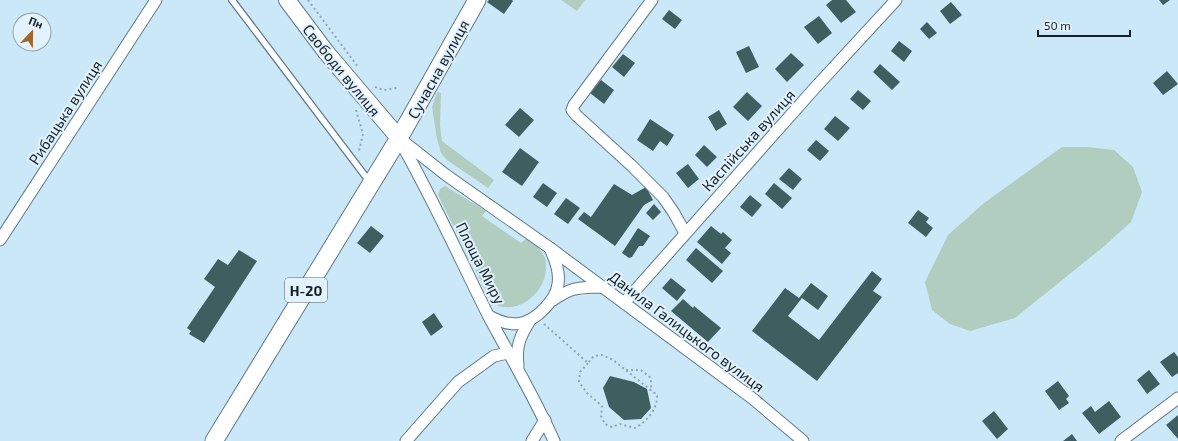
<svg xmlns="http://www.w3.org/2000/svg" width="1178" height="441" font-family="'Exo 2',sans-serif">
<rect width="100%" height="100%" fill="#cbe8f9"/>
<g fill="#b0cdbf">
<path d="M561,0H585L577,11Z"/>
<path d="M437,92L441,93L440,126L442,141L494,180L488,188L447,160L441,153L437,139L432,107Z"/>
<path d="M1062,147H1087L1114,150L1133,167L1142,192L1131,222L1102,248L1015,318L970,331L950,324L932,310L925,282L948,235L984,203Z"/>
<path d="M445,186L486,211L482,216L521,243L527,238C535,243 541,249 545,258C546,261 546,264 546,267C546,294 516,317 492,303L438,195L440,189Z"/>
</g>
<g fill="#3e5f60">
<path d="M489,0H512L513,1L504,14L487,2Z"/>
<path d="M832,0H846L856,12L841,23L826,5Z"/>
<path d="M1159,0H1170L1163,5Z"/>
<path d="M951,2L962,15L950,24L940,11Z"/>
<path d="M669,10L682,20L675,29L662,19Z"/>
<path d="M819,16L832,33L818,44L804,27Z"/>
<path d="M927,22L937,33L929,39L920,29Z"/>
<path d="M899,41L912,51L904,62L891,51Z"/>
<path d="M749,46L759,67L746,73L736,52Z"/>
<path d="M791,53L804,65L787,82L775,69Z"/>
<path d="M623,54L635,63L624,77L612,67Z"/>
<path d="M880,64L900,82L892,90L873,72Z"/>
<path d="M1167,71L1178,84L1163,95L1153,83Z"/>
<path d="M601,80L614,90L604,104L590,93Z"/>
<path d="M858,90L871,101L863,110L850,99Z"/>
<path d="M747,92L762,106L748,121L733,107Z"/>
<path d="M520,108L534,120L519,137L505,125Z"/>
<path d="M719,110L727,124L716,131L708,117Z"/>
<path d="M835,116L850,128L838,141L824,129Z"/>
<path d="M650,119L674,135L667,146L660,141L653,151L637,140Z"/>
<path d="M816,140L829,151L820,161L807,150Z"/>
<path d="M704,145L717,157L707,167L695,155Z"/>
<path d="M520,148L539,162L522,186L502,172Z"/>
<path d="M688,164L699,179L688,188L676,173Z"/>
<path d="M789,168L802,179L793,190L779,179Z"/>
<path d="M543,183L557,193L547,207L533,197Z"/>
<path d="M774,183L792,198L782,209L765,194Z"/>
<path d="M614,184L632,195L646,187L653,200L644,205L615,246L578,219L584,212L591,217Z"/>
<path d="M750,195L762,205L752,217L740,207Z"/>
<path d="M566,198L580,208L568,224L554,214Z"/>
<path d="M654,204L661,212L653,220L646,213Z"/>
<path d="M918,210L929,218L926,222L933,228L926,237L908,223Z"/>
<path d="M371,226L384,236L370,253L357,243Z"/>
<path d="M711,226L721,234L723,232L732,240L725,248L731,253L722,264L697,242Z"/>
<path d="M638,228L650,236L643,246H639L632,257L629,258L622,253Z"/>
<path d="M696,248L723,271L712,283L686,260Z"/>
<path d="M239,250L257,261L204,343L189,334L191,331L187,328L215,287L204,279L218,259L228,265Z"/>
<path d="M872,271L882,279L873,291L882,297L817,381L752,331L785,288L799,298L811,283L828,296L818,310L802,298L788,316L819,340Z"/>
<path d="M671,278L686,290L677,301L662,288Z"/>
<path d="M683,299L693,308L694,306L721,328L708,342L671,311Z"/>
<path d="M434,313L443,327L431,336L422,322Z"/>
<path d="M1174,352L1178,357V373L1172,377L1160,362Z"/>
<path d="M1149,370L1160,384L1147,394L1137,380Z"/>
<path d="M610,376L634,382L647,389L651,408L641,419L624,420L609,407L603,388Z"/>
<path d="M1058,381L1069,396L1066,399L1069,403L1059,410L1045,391Z"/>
<path d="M1109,401L1121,417L1099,434L1082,413L1091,406L1095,412Z"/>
<path d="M994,411L1008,429L997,439L982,421Z"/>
<path d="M1178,415V439L1166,425Z"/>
<path d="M1072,434L1077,441H1063Z"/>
</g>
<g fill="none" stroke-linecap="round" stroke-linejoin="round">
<g stroke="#607a89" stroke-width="8">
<path id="lane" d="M232,0L369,181"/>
</g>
<g stroke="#607a89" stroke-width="13">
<g id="street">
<path d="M652,0L574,105L572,110L576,115L632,166L663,197L674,213L685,233"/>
<path d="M399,138L446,175L550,248L752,398L803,441"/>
<path d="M401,143C433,199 460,259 489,317C511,358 535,398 554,441"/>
<path d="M0,240L156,0"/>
<path d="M553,300C574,286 578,288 603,287"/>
<path d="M624,303L813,90L896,0"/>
<path d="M489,316C511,328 527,327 545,308C551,301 557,294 558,284C560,271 555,260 550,248"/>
<path d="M518,366C516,347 519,338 529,322"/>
<path d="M406,441L458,382L494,356L508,353"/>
<path d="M532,441L545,420"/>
<path d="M1121,441L1178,398"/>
</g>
</g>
<g stroke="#607a89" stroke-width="18">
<path id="secondary" d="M287,0L326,52L399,138"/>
</g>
<g stroke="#607a89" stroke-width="19">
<path id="primary" d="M214,441L399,138L477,0"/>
</g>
<g stroke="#8ea5b2" stroke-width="2" stroke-dasharray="2 3" stroke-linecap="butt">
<path d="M308,0L358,67"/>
<path d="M375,87L384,90L397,88"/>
<path d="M356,110L363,134L359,151"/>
<path d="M544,324L588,363L594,356L602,355L613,360L657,395C658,409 646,422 635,428L620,424L612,427L605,424L601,416L602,406L587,393L579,382L580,372L588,363"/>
<path d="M626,370H641L651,378V391"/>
</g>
<use href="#lane" stroke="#fff" stroke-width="5.5"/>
<use href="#street" stroke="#fff" stroke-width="11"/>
<use href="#secondary" stroke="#fff" stroke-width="16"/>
<use href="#primary" stroke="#fff" stroke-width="17"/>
</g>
<g text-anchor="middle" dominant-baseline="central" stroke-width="4" stroke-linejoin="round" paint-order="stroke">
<rect fill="#e2f3fe" stroke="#525f66" stroke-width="1" x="285" y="278" width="42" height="24" rx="3"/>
<g font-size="14" font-weight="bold" fill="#151f25">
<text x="306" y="290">Н-20</text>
</g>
<g font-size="15" fill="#151f25" stroke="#e2f3fe">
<text transform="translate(438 69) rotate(-61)">Сучасна вулиця</text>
<text transform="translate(342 70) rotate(51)">Свободи вулиця</text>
<text transform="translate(65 112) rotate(-57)">Рибацька вулиця</text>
<text transform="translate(748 140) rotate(-48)">Каспійська вулиця</text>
<text transform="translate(481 263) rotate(63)">Площа Миру</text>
<text transform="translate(687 331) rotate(37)">Данила Галицького вулиця</text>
</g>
</g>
<g transform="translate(32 32) rotate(22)"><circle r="19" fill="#e2f3fe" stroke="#909ea7"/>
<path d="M0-3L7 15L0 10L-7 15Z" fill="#a5662d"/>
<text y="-6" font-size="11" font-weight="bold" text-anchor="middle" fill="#151f25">Пн</text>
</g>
<path d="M1038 30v6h92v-6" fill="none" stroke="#151f25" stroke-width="2"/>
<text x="1044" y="30" font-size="12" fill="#151f25" stroke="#e2f3fe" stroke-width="3" paint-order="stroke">50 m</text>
</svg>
